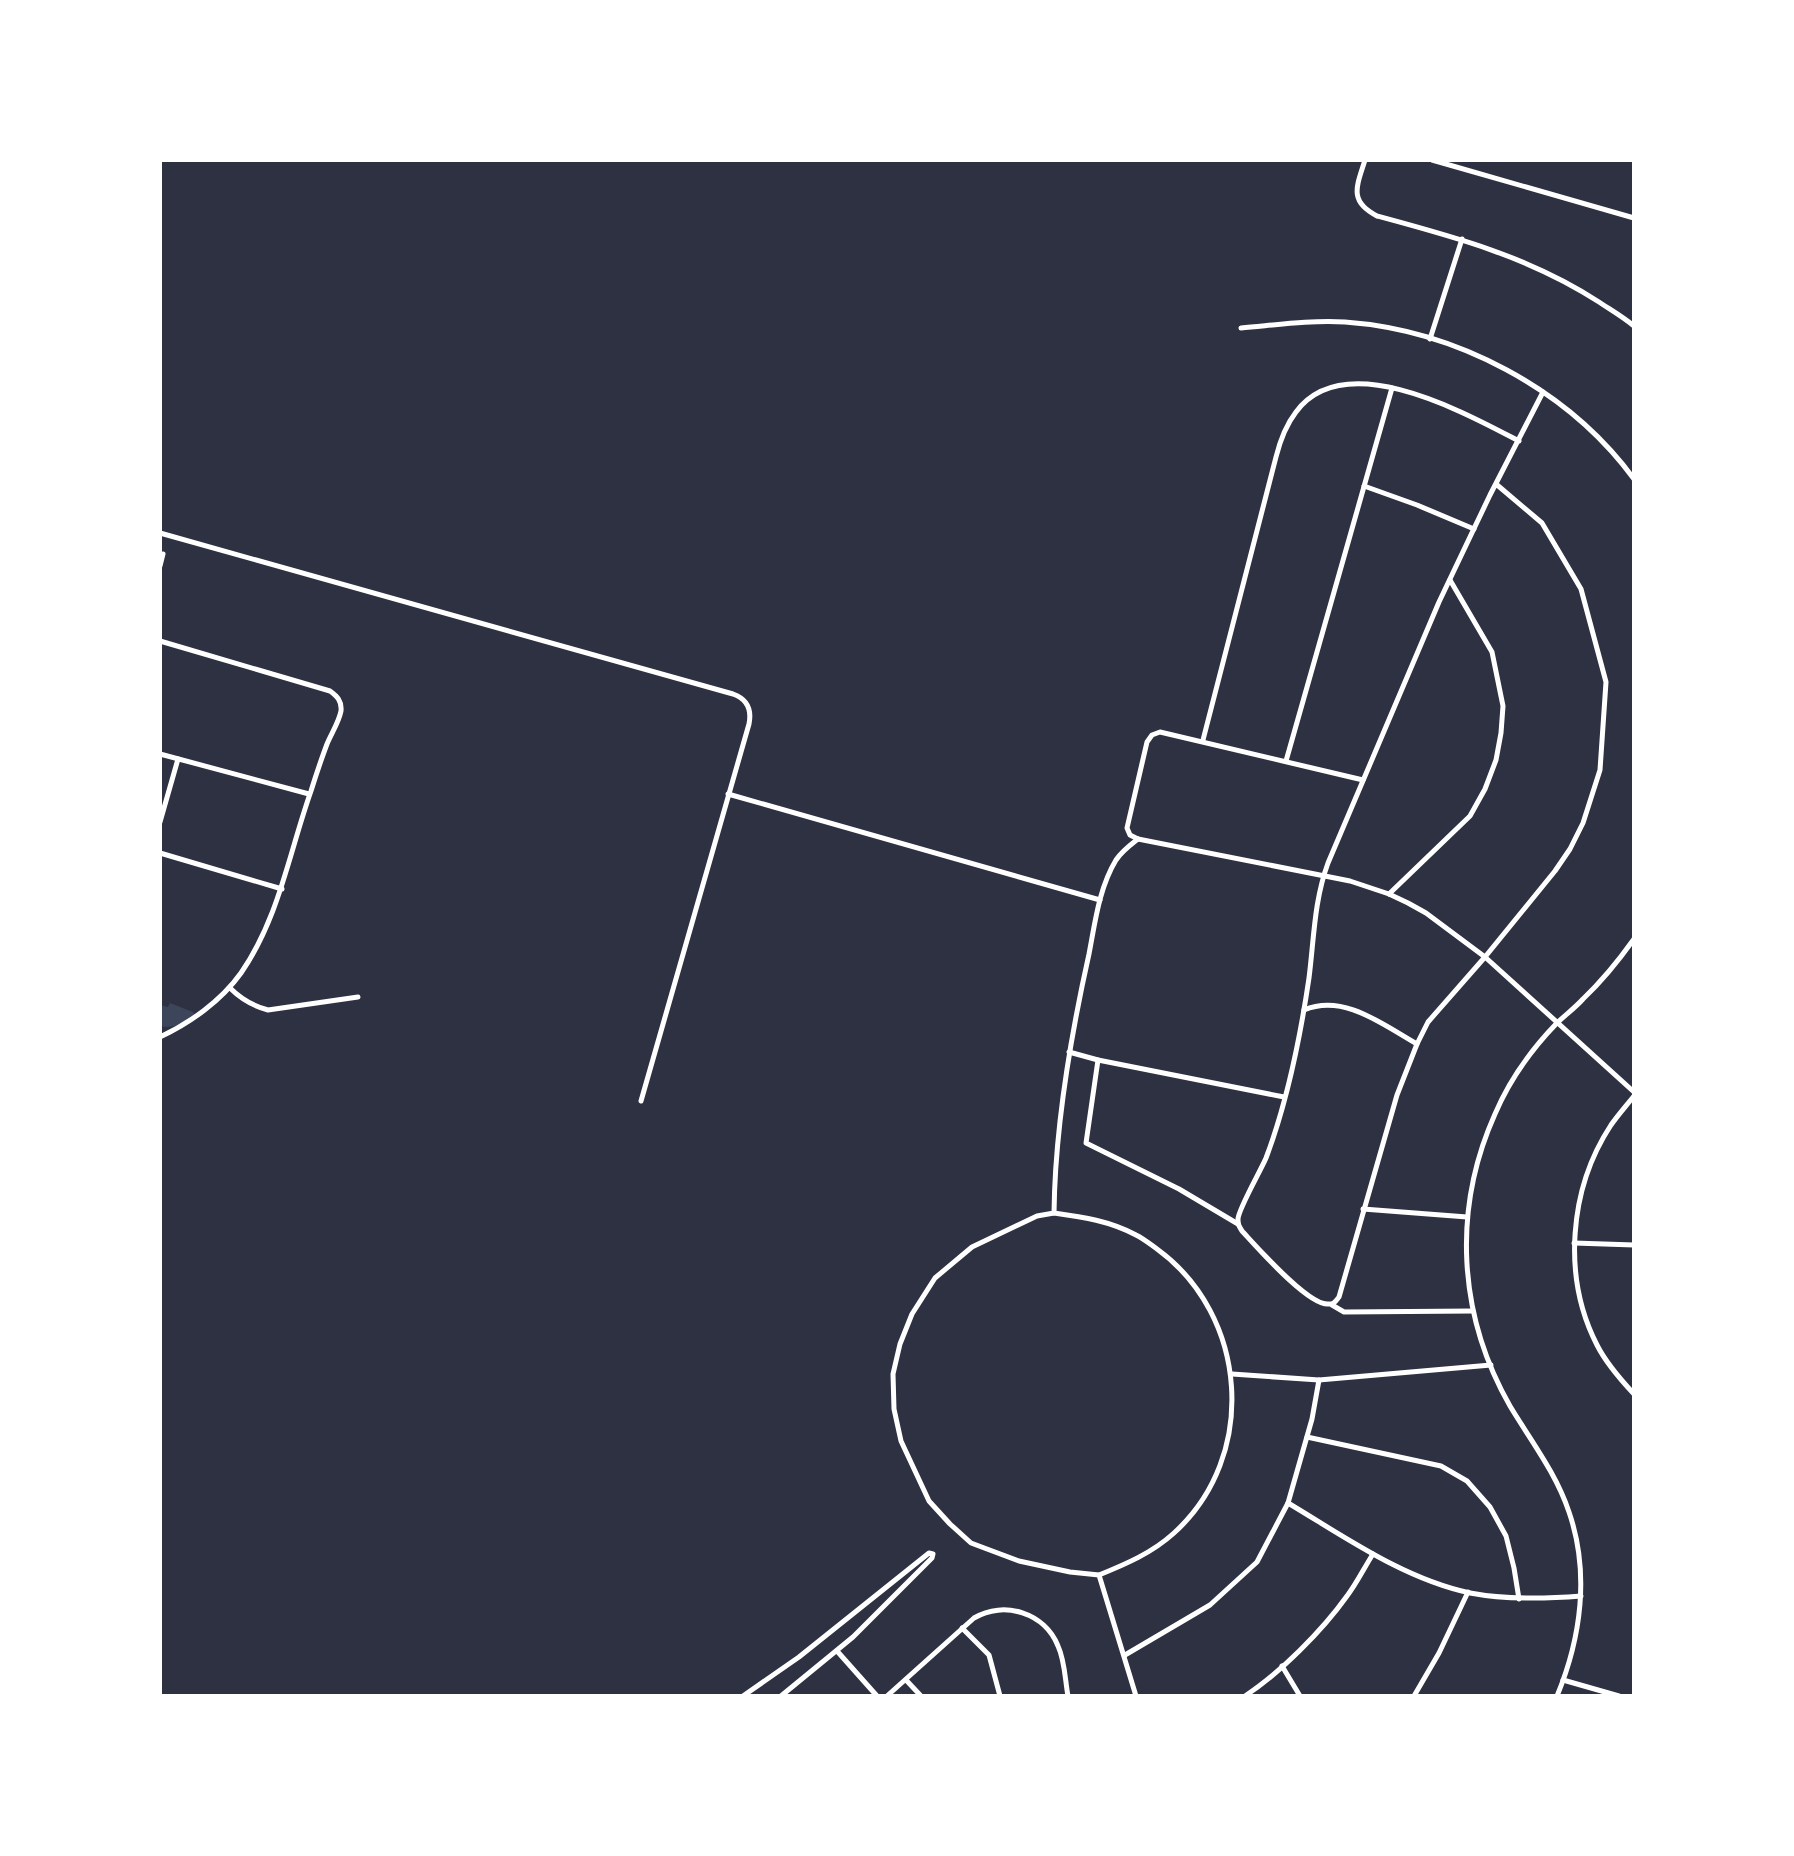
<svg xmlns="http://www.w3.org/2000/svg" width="1794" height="1856" font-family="'Asap Condensed',sans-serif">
<rect width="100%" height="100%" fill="#2d3142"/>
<path fill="#3c4559" d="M170,1003L193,1012L195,1015L181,1026L163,1027L160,1022V1005L168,1007Z"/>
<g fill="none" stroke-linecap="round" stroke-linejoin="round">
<g stroke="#fff" stroke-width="5">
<path d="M1365,160C1357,186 1348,201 1377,216C1455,237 1530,257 1599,302C1611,310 1623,317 1634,326"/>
<path d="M1432,160L1634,218"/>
<path d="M1241,328C1276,325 1310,320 1345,322C1456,330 1568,389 1634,479"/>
<path d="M1430,339L1462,239"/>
<path d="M1496,484L1542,523L1581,589L1606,682L1600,770L1583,823L1570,849L1555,871L1485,957L1428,1022L1417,1044L1397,1095L1339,1297C1335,1302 1334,1304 1329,1304C1309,1307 1256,1246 1242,1231C1239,1226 1238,1225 1238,1219C1238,1210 1261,1170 1266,1158C1288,1100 1300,1039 1309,978C1314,939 1314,901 1328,863L1439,602L1490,495L1543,392"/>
<path d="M1364,486L1417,505L1474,529"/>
<path d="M160,533L733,694C747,699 752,709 749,724L641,1101"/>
<path d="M160,566L163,554"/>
<path d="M160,641L330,691C337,696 342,701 341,711C339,722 331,734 327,744C321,760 316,775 311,791C289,853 279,918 241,973C221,1001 190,1023 160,1037"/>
<path d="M1203,740L1276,457C1280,441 1286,425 1296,412C1345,346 1465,413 1519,441"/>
<path d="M160,754L309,794"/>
<path d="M1286,761L1392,388"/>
<path d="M1363,780L1160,732L1152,735L1147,742L1127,828L1130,835L1138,839L1350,881L1389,894L1408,903L1426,913L1485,957L1634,1092"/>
<path d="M728,794L1100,900"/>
<path d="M160,822L178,759"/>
<path d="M160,853L282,889"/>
<path d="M1389,894L1470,816L1485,789L1496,760L1501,733L1503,706L1492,652L1450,580"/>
<path d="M230,988C241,999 253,1006 268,1010L358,997"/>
<path d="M1304,1010C1344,993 1383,1025 1417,1044"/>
<path d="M1069,1052L1098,1060L1284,1097"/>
<path d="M1098,1060L1086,1143L1179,1189L1238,1224"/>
<path d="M1634,1096C1626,1106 1618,1115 1611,1125C1569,1189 1562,1277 1597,1345C1606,1363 1620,1379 1634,1394"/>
<path d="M1363,1209L1467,1217"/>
<path d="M1054,1213C1083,1217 1110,1221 1136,1235C1144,1239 1150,1244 1157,1249C1248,1315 1259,1456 1174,1533C1152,1553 1126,1564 1099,1575"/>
<path d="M1574,1243L1634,1245"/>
<path d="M1332,1305L1344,1312L1473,1311"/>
<path d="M1232,1374L1319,1380L1491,1365"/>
<path d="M1307,1437L1441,1466L1467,1481L1490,1507L1506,1536L1514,1568L1519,1599"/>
<path d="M1288,1503C1345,1537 1404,1579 1470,1593C1507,1600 1544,1599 1581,1596"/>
<path d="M962,1628L989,1655L1000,1696"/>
<path d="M837,1651L877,1696"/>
<path d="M1125,1655L1210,1605L1257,1562L1288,1503L1312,1419L1319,1380"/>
<path d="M1282,1666L1300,1696"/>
<path d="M906,1680L921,1696"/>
<path d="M1563,1680L1619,1696"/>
<path d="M743,1696L799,1657L929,1553L933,1554L932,1558L853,1637L781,1696"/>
<path d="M887,1696L974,1618C1004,1600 1045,1613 1058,1646C1065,1661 1065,1680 1068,1696"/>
<path d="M1136,1696L1099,1575L1070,1572L1019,1561L971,1543L950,1524L929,1501L901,1441L894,1409L893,1374L900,1344L912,1314L935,1278L972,1247L1037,1216L1054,1213C1055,1126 1070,1039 1089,954C1095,923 1099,888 1116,860C1122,851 1129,846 1138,839"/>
<path d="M1245,1696C1280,1673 1322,1631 1347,1596C1357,1583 1364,1568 1373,1554"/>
<path d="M1414,1696L1439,1653L1468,1592"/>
<path d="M1557,1696C1581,1638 1590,1573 1569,1512C1556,1473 1531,1441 1510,1406C1458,1315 1452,1210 1495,1114C1509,1081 1531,1050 1556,1024C1565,1015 1575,1008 1583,999C1602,981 1619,960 1634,939"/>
</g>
</g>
<rect width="1794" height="1856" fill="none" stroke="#ffffff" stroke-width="324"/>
</svg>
